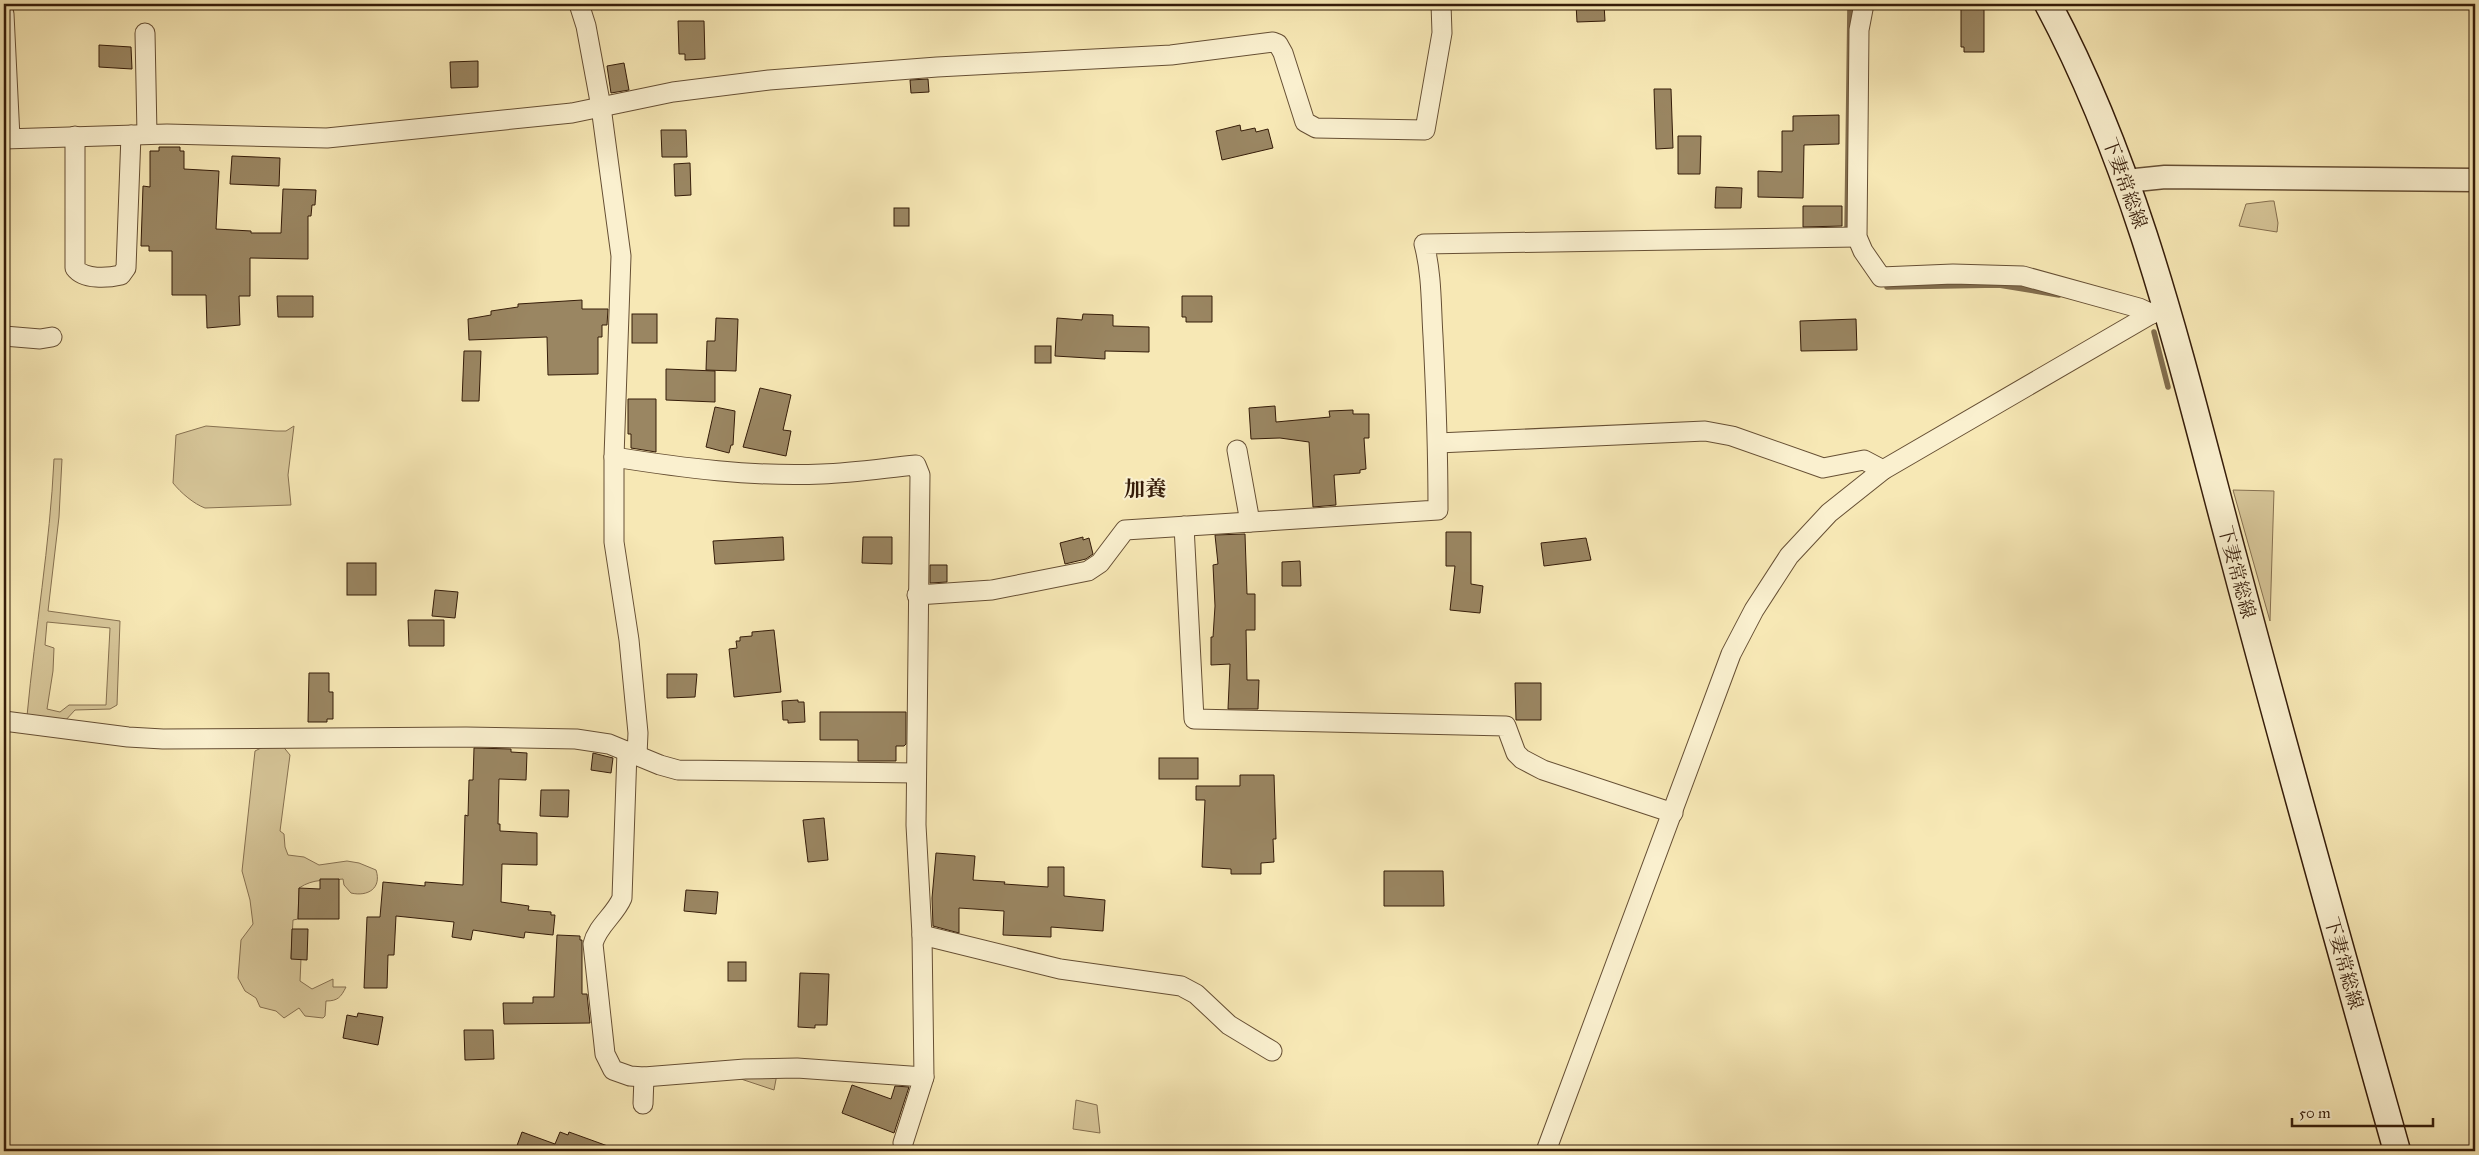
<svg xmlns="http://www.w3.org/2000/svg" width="2479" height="1155" font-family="'IM FELL Great Primer','Noto Serif JP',serif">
<rect width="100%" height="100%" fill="#f7e8b5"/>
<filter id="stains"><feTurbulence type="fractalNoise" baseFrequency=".004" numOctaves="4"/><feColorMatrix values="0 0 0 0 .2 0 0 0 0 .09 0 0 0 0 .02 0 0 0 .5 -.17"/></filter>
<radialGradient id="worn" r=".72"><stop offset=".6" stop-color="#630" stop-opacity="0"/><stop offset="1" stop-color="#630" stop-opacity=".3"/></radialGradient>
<g fill="#d6c598" stroke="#867050" fill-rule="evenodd">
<path d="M2270,201H2274L2278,223L2277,232L2239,226L2246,204Z"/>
<path d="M206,426L276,431H286L294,426L288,475L291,505L205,508C194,504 181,493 173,483L176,435Z"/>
<path d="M54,459H62L59,517L48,611L120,621L117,705L110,709L75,710L64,722L27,716C35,630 50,545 54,459ZM47,622L110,628L106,705H69L60,712L47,709L53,671L54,648L45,645Z"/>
<path d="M2233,490L2274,491L2270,621Z"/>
<path d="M281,744L290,755L280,831L284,834L285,847L288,855L304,857L319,865L347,861L359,863L376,870C382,888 368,897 351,893L344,885L343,879C326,881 314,878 299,888L298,919L293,920L291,958L301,959L300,981L312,989L333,979V987H346C341,997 338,1001 326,1001L325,1016L323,1018L305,1016L299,1008L284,1018L276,1011L260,1007L256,998L245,991L238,978L241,940L253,924L250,900L242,871L255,751L263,747Z"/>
<path d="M777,1074L774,1090L732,1076Z"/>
<path d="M1076,1100L1097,1105L1100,1133L1073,1129Z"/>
</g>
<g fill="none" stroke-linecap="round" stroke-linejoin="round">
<g stroke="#826d4d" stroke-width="5.5">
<path d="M1847,229L1850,4"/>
<path d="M1887,287L1999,285L2059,295"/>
<path d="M2154,332L2168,387"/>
</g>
</g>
<g fill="#9a8662" stroke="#351c09">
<path d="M1576,4H1604L1605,21L1577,22Z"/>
<path d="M1961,8H1984V52H1964V47H1961Z"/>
<path d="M678,21H704L705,59L685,60V54H679Z"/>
<path d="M99,45L131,47L132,69L99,67Z"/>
<path d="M478,61V87L451,88L450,62Z"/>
<path d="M624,63L629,90L611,93L607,66Z"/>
<path d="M928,79L929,92L911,93L910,80Z"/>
<path d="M1654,89H1671L1673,148L1656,149Z"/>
<path d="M1839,115V144L1804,145L1803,198L1758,197V171L1782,172V131H1793V116Z"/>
<path d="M1240,125L1241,131L1255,128L1256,132L1268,129L1273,148L1222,160L1216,131Z"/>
<path d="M661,130H686L687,157H662Z"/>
<path d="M1678,136H1701L1700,174H1678Z"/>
<path d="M159,147H180V151H184V169L219,171L216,229L251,231V233H281L283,189L316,190L315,205H312L311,216H308V259L250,258V296H239L240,325L207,328L206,295H172V251H149V246H141L143,186L150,187V151H159Z"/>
<path d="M232,156L280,158L279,186L230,184Z"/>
<path d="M690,163L691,195L675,196L674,164Z"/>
<path d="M1716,187L1742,188L1741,208H1715Z"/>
<path d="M1803,206H1842V226L1803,227Z"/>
<rect x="894" y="208" width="15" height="18"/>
<path d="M277,296H313V317H278Z"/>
<path d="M1182,296H1212V322H1186V317H1182Z"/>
<path d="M582,300V309H608L607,325H602V337H598V374L548,375L547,337L469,340L468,319L491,315V311L518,307V304Z"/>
<rect x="632" y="314" width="25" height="29"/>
<path d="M1083,314L1113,315V326L1149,327V352L1105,351V359L1055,356L1057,318L1082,320Z"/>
<path d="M716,318L738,319L736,371L706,370L707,341H715Z"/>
<path d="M1856,319L1857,350L1801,351L1800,321Z"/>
<rect x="1035" y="346" width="16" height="17"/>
<path d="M464,351H481L479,401H462Z"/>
<path d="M666,369L715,371V402L666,400Z"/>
<path d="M760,388L791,395L783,430L791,431L786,456L743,447Z"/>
<path d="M628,399H656V452L631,448V434H628Z"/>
<path d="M1275,406L1276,422L1330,417L1329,411L1353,410V414H1369V438H1364L1366,469L1360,470V473L1334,475L1336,505L1313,507L1309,442L1280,438L1251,439L1249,408Z"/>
<path d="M715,407L735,411L733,445H731L729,453L706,447Z"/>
<path d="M1446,532H1471V584L1483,586L1480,613L1450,610L1455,566H1446Z"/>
<path d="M1245,534L1247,594H1255V630H1246L1247,680H1259L1258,709H1228L1230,664L1211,665V637H1213L1215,606L1213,565L1218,564L1215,535Z"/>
<path d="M783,537L784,560L715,564L713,541Z"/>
<path d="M863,537H892V564L862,563Z"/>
<path d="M1083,537V540L1089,538L1093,554L1086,559L1065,564L1060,543Z"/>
<path d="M1586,538L1591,560L1544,566L1541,543Z"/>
<path d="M1300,561L1301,586H1282V562Z"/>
<rect x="347" y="563" width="29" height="32"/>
<path d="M930,565H947V582L930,583Z"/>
<path d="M435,590L458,592L455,618L432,616Z"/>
<path d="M408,620H444V646H409Z"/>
<path d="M774,630L781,692L734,697L729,649L737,648L736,641H740V637L752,636V632Z"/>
<path d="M309,673H329V692H333V719H327V722H308Z"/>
<path d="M667,674H697L695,697L667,698Z"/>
<path d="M1515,683H1541V720H1516Z"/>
<path d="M798,700V702H804L805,722L788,723V720H783L782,701Z"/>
<path d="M820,712H906V744L904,746H896V761H858V740H820Z"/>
<path d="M474,748L511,749V752L527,753L526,780L499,779L498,824H500V831L537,833V865L502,864L501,902L529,906L528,910L551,912V915H555L553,935L525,932L524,938L473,930L471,940L452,937L454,922L396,916L394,955H388L387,988H364L367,917H380L383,882L425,886V882L463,885L465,815L468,816L469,780H473Z"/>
<path d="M593,753L613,758L611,773L591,770Z"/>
<rect x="1159" y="758" width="39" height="21"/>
<path d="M1240,775H1274L1276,839H1273L1274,862L1261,863V874H1231V869L1202,867L1205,800H1196V786H1240Z"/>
<path d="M541,790H569L568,817L540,816Z"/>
<path d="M824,818L828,860L808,862L803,820Z"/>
<path d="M936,853L975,856L973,880L1005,882L1004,884L1048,887V867H1064V896L1105,900L1103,931L1051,927V937L1003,935L1004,911L959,908V933L933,926L932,898Z"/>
<path d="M1384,871H1443L1444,906H1384Z"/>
<path d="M320,879H339V919H298L299,888L320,889Z"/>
<path d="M686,890L718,892L716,914L684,911Z"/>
<path d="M292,929H308L307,960L291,959Z"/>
<path d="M557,935L580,936V940H582V994H587L590,1023L504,1024L503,1003H533V997H554Z"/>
<rect x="728" y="962" width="18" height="19"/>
<path d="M800,973L829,974L827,1025H815V1028L798,1027Z"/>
<path d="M358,1013L383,1017L378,1045L343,1038L347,1015L357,1017Z"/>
<path d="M464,1030H493L494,1059L465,1060Z"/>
<path d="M852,1085L891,1099L895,1086L909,1087L894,1133L842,1113Z"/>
<path d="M522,1132L555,1144L560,1132L568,1135L569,1132L616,1149L615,1151H515Z"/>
</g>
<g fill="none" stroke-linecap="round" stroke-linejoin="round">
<g stroke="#664f34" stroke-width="21">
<g id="minor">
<path d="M579,4L586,26L601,107L621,256L614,457V542L629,640L638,733L637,755"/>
<path d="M1864,4L1859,30L1857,237L1863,251L1881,277L1953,274L2023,276L2139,308L2152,314"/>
<path d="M4,14L10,138"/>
<path d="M145,33L147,134"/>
<path d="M75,136V268C84,280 108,278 121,275L126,268L131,135"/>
<path d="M4,139L167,134L327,138L572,113L673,92L769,80L937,67L1171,55L1273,42L1278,44L1283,53L1305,122L1316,128L1425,130L1442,33L1441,4"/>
<path d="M4,336L40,339L52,337"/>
<path d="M1438,443L1705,431L1732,436L1823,468L1864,460L1883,470"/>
<path d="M1237,450L1250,522"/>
<path d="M614,457C683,468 752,477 822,474C853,473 885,468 916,465L920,475L916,825L922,935L924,1077L903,1143"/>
<path d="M1184,526L1194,719L1506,726L1516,753L1522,759L1543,770L1673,813"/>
<path d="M917,595L992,590L1088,571L1100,563L1125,530L1438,510C1438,452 1436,394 1433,336C1431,306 1432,274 1424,244L1857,237"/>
<path d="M4,721L128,737L163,739L466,737L576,739L609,744L660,765L678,770L916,773"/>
<path d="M627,751L622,898C615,915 597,926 593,944L605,1054L613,1070L630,1076L644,1077L745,1069L797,1068L924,1077"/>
<path d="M922,935L1060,969L1181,986L1196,994L1229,1025L1272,1051"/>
<path d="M643,1104L644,1077"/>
<path d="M1546,1151L1731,654L1754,610L1789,556L1829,513L1883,470L2165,306"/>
</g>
</g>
<g stroke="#664f34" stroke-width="25">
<path id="tertiary" d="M2126,181L2165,177L2475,180"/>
</g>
<g stroke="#351c09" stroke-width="29">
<path id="secondary" d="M2048,4C2141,178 2184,374 2235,563C2287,760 2342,955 2397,1151"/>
</g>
<use href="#minor" stroke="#faf0cf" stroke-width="19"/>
<use href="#tertiary" stroke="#faf0cf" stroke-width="22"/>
<use href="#secondary" stroke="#faf0cf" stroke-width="26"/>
</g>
<g text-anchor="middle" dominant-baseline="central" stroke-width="4" stroke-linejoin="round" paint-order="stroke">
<g font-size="19" fill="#351c09" stroke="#faf0cf">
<text transform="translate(2125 183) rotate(70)">下妻常総線</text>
<text transform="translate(2237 572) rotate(75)">下妻常総線</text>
<text transform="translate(2344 963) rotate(74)">下妻常総線</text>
</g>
<g font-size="21" font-weight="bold" fill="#351c09" stroke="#faf0cf">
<text x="1145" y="489">加養</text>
</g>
</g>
<rect width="2479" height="1155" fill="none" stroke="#f7e8b5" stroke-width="20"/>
<rect x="5" y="5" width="2469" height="1145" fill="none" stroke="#351c09" stroke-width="2.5"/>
<rect x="10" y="10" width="2459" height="1135" fill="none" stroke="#351c09"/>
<path d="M2292 1118v8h141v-8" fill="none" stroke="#351c09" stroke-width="2.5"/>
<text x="2299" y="1118" font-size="15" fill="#351c09" stroke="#faf0cf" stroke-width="4" paint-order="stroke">50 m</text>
<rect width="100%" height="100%" filter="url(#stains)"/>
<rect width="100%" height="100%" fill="url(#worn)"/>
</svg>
